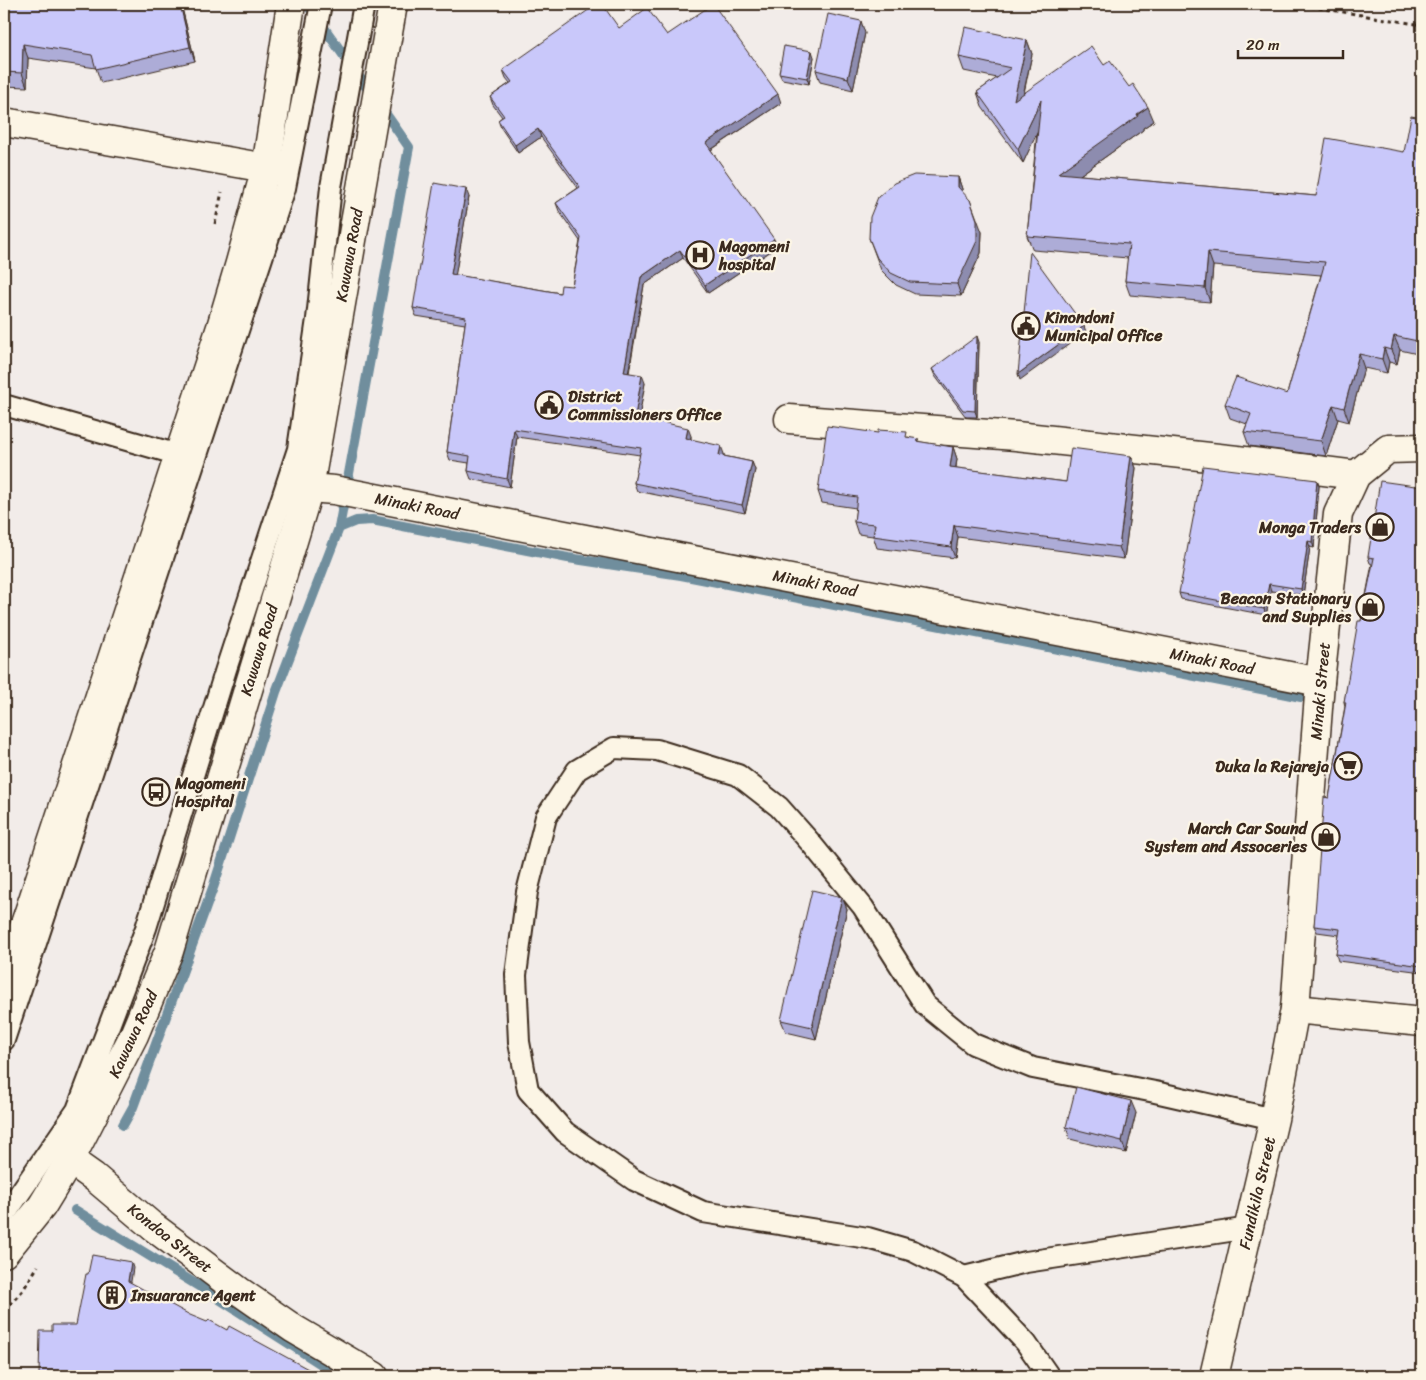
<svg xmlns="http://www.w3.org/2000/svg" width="1426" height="1380" font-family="Sriracha,sans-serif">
<rect width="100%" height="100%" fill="#f2ece9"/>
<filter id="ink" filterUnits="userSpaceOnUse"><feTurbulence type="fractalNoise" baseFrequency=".02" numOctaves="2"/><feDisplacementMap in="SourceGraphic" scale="10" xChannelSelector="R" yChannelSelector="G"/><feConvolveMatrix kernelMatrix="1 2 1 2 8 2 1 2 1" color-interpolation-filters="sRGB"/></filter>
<g filter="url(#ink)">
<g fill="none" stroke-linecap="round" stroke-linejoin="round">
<g stroke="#6f8e9d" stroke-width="10">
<path d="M307,4L372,95"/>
<path d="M339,528L356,521L372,520L568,558L681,575L1301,697"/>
<path d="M123,1125L133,1107L214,885L276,692L339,528L409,147L381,107"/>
<path d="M75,1210L210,1293L340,1376"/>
</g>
<g stroke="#3b2a1e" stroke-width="24">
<g id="lane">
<path d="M4,405L179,455"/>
<path d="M4,1040L285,188L321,4"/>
<path d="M4,1216L77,1110L146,928L226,669L298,449L317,319L331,187L364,4"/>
<path d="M964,1277L1026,1262L1249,1228"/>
<path d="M1049,1376L1026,1343L964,1277L913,1251L868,1238L703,1212L634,1180L565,1132L528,1090L519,1042L516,975L527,892L546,817L577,770L614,748L657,750L738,775L779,807L810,842L863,907L925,1005L973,1044L1033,1068L1155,1092L1274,1119"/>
</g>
</g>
<g stroke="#3b2a1e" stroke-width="31">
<g id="street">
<path d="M4,122L266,168"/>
<path d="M789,419L1016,436L1237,460L1356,475"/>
<path d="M309,488L334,490L1320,682"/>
<path d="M1295,1009L1422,1022"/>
<path d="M1214,1376L1274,1119L1295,1009L1320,682L1338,514L1356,475L1388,449L1422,448"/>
</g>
</g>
<g stroke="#3b2a1e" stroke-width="31">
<path id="secondary" d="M70,1160L94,1177L152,1226L239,1291L294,1329L374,1376"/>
</g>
<g stroke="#3b2a1e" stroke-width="31">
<g id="primary">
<path d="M4,985L30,909L221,327L240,263L266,168L291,4"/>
<path d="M4,1253L42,1206L70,1160L134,1035L169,951L309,488L393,4"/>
</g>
</g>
<g stroke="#3b2a1e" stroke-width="3" stroke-dasharray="4 4" stroke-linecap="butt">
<path d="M1295,4L1422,25"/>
<path d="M215,224L222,192"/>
<path d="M4,1311L23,1290L38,1266"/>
</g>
<use href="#lane" stroke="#fcf5e5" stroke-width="20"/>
<use href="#street" stroke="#fcf5e5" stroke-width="28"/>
<use href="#secondary" stroke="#fcf5e5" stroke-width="28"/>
<use href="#primary" stroke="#fcf5e5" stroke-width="28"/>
</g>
<g fill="#adacd7" stroke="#3b2a1e">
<path d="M4,4H181L195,61L101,83L96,68L28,58L27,87L4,86Z"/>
<path d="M619,28L667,35L781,103L711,150L777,247L708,293L683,258L644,285L629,373L645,383L639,417L691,436V439L724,454V456L752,462L755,470L745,513L637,491L634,483L640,455L517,437L510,487L471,479L468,471L469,463L450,460L447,452L465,324L416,316L413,308L469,197L455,275L560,293L572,286L580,241L559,211L556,203L578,188L541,137L518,153L501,128L498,120L502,117L493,105L490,97L510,83L506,78L503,70Z"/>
<path d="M865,33L853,90L820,82L816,70Z"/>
<path d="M1027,40L1032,54L1024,93L1104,65L1154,121L1143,128V130L1080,175L1316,196L1404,152L1422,118V355L1400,350L1397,364L1389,362L1387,373L1364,368L1349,422L1338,419L1326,456L1249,446L1244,432L1247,424L1230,418L1225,404L1287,394L1321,275L1213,266L1210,302L1130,295L1125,281L1128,258L1033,250L1027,236L1037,132L1023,163L982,107L977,92L997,78L964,71L959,57Z"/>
<path d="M814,57L809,84L782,79L779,73Z"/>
<path d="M958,177L962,189V192L982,232L981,253L961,296L915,294L896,285L881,270L869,238Z"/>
<path d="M979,342L977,417H966L935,376L932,369Z"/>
<path d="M908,437L921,442L953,447L957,459L956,468L1066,482L1131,456L1136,468L1124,559L958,537L955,558L877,548L873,536L858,534L854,522L856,508L822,503L818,491Z"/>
<path d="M1317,480L1319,486L1314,548L1310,547L1303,595L1271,591L1266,615L1181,599L1179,593Z"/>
<path d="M1422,487V972L1338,961L1336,954L1339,935L1317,932L1314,926L1329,798L1345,706L1344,702L1361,621L1372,564L1370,563L1368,557Z"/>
<path d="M842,897L847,909L816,1039L786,1032L781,1020Z"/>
<path d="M1136,1113L1126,1153L1070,1139L1066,1127Z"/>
</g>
<g fill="#8d8caf" stroke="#3b2a1e">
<path d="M180,4H181L195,61L190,47Z"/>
<path d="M861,21L865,33L853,90L848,78Z"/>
<path d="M1027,40L1032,54L1019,114L1014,100Z"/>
<path d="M23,44L28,58L27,87L22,73Z"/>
<path d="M812,51L814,57L809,84L807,78Z"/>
<path d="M778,94L781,103L709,151L706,143Z"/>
<path d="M1041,100L1046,114L1023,163L1018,149Z"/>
<path d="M1148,107L1154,121L1143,128V130L1063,187L1058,173Z"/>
<path d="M538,129L541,137L518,153L515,145Z"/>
<path d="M958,177L962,189V199L958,187Z"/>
<path d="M466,189L469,197L454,283L451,274Z"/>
<path d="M970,200L982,232L981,253L961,296L957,284Z"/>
<path d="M774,239L777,247L708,293L705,285Z"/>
<path d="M680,250L683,258L644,285L627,380L624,372L641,277Z"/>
<path d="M1208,252L1213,266L1210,302L1205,288Z"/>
<path d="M1084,326L1086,332L1020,380L1018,374Z"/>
<path d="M977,336L979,342L977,417L975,411Z"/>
<path d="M1394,336L1400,350L1397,364L1391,350Z"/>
<path d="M1384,348L1389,362L1387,373L1382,359Z"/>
<path d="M1359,354L1364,368L1349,422L1344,408Z"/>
<path d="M642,375L645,383L638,424L635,416Z"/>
<path d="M1333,405L1338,419L1326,456L1321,441Z"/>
<path d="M688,428L691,436L689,446L686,438Z"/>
<path d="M514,429L517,437L510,487L507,479Z"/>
<path d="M721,446L724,454L722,463L719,455Z"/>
<path d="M953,447L957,459L954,479L950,467Z"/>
<path d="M1131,456L1136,468L1124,559L1119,547Z"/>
<path d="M752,462L755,470L745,513L742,505Z"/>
<path d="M1317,480L1319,486L1314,548L1312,542Z"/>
<path d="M954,525L958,537L955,558L951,547Z"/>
<path d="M1308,541L1310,547L1303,595L1301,589Z"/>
<path d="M1269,584L1271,591L1266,615L1264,609Z"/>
<path d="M842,897L847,909L816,1039L812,1027Z"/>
<path d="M1131,1101L1136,1113L1126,1153L1122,1141Z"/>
<path d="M131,1262L133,1268L130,1288L128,1281Z"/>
</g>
<g fill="#c9c8fa" stroke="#3b2a1e">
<path d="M4,4H180L190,47L96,69L92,55L23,44L22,73L4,72Z"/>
<path d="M597,4H602L619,28L647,8L667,35L713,4L778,94L706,143L774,239L705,285L680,250L641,277L624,372L642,375L635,416L688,428L686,438L721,446L719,455L752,462L742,505L634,483L641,448L514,429L507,479L468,471L470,456L447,452L466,317L413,308L434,183L466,189L451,274L560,293L561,285L572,286L581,238L556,203L580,187L538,129L515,145L498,120L504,116L490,97L512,82L503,70Z"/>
<path d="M828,14L861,21L848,78L816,70Z"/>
<path d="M965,27L1027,40L1014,100L1091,46L1104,65L1110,61L1129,87L1133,84L1148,107L1137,114L1138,116L1058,173L1316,196L1326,138L1404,152L1411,116L1422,118V342L1394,336L1391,350L1384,348L1382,359L1359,354L1344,408L1333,405L1321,441L1244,432L1251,414L1225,404L1236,377L1287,394L1325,262L1208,252L1205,288L1125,281L1129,244L1027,236L1041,100L1018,149L977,92L1011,68L959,57Z"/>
<path d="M784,46L812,51L807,78L779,73Z"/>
<path d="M914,175L958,177V187L970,200L977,220V241L957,284L910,282L891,273L877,258L869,238L870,217L878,197L894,183Z"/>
<path d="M1030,252L1084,326L1018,374Z"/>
<path d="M977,336L975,411L963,410L932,369Z"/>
<path d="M827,426L878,433V430L907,432L906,437L919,439L916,441L953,447L950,467L1066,482L1071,448L1131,456L1119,547L954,525L951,547L873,536L875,524L854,522L857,497L818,491Z"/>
<path d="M1203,466L1317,480L1312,542L1308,541L1301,589L1269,584L1264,609L1179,593Z"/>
<path d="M1380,481L1422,487V966L1336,954L1340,929L1314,926L1324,797L1329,798L1346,702H1344L1358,621H1361L1374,558L1368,557Z"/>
<path d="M812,890L842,897L812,1027L781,1020Z"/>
<path d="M1076,1087L1131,1101L1122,1141L1066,1127Z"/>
<path d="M92,1255L131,1262L128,1281L190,1315L207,1322L209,1320L227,1330L229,1326L321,1376H39L40,1331H52V1325H76L86,1274H88Z"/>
</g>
</g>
<defs>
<g id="hospital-ring" transform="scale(1.4375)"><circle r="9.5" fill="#fcf5e5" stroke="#3b2a1e" stroke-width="1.5"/><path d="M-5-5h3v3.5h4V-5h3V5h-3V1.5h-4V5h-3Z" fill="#3b2a1e"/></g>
<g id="civic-ring" transform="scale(1.4375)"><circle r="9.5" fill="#fcf5e5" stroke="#3b2a1e" stroke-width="1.5"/><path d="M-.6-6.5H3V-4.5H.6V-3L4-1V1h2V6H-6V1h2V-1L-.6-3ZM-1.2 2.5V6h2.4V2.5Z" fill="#3b2a1e"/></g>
<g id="shop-ring" transform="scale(1.4375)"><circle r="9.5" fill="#fcf5e5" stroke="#3b2a1e" stroke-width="1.5"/><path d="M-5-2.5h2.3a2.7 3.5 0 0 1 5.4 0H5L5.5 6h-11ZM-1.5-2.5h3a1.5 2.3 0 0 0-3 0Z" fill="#3b2a1e"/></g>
<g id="supermarket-ring" transform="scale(1.4375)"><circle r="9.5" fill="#fcf5e5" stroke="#3b2a1e" stroke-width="1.5"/><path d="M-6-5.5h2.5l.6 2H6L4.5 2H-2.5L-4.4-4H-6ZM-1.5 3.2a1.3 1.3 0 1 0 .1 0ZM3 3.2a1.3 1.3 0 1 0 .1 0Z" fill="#3b2a1e"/></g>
<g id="bus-ring" transform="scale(1.4375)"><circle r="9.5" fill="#fcf5e5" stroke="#3b2a1e" stroke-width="1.5"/><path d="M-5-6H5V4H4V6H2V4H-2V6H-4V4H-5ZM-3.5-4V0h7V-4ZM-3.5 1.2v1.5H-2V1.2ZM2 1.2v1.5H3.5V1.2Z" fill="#3b2a1e"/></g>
<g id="building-ring" transform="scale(1.4375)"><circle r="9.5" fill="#fcf5e5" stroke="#3b2a1e" stroke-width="1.5"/><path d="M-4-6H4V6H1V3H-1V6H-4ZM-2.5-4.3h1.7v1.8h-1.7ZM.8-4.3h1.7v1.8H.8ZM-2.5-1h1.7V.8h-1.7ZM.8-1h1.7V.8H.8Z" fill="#3b2a1e"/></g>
</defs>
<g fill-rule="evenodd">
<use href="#hospital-ring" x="700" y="255"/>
<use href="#civic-ring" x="1026" y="326"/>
<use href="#civic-ring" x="549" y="405"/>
<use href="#shop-ring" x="1380" y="527"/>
<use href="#shop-ring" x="1370" y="607"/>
<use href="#supermarket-ring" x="1348" y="766"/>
<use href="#bus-ring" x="156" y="792"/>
<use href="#shop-ring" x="1326" y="837"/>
<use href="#building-ring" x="112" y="1295"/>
</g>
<g text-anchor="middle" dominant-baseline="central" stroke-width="4.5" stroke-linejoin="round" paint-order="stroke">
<g font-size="16" font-weight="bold" fill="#3b2a1e" stroke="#fcf5e5" text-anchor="start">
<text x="719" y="246">Magomeni<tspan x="719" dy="18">hospital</tspan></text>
<text x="1045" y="317">Kinondoni<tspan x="1045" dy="18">Municipal Office</tspan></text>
<text x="568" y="396">District<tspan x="568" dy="18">Commissioners Office</tspan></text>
<text x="1361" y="527" text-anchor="end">Monga Traders</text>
<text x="1351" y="598" text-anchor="end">Beacon Stationary<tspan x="1351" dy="18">and Supplies</tspan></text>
<text x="1329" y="766" text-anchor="end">Duka la Rejareja</text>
<text x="175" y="783">Magomeni<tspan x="175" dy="18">Hospital</tspan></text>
<text x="1307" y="828" text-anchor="end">March Car Sound<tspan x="1307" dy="18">System and Assoceries</tspan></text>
<text x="131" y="1295">Insuarance Agent</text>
</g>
<g font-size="16" fill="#3b2a1e" stroke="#fcf5e5">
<text transform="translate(349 255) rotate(-80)">Kawawa Road</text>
<text transform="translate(417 506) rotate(11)">Minaki Road</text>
<text transform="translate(815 583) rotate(11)">Minaki Road</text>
<text transform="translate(259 650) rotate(-73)">Kawawa Road</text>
<text transform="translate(1212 661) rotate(11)">Minaki Road</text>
<text transform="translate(1320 691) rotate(-85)">Minaki Street</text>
<text transform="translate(133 1034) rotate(-65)">Kawawa Road</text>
<text transform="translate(1257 1193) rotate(-77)">Fundikila Street</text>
<text transform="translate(170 1238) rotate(38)">Kondoa Street</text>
</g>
</g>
<rect width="1426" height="1380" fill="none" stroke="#fcf5e5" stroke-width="20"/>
<rect x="10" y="10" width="1406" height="1360" fill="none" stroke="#3b2a1e" stroke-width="2" filter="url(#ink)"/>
<path d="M1238 50v8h105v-8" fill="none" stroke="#3b2a1e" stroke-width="2.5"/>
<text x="1246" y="50" font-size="15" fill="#3b2a1e" stroke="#fcf5e5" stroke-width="4" paint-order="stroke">20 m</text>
</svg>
